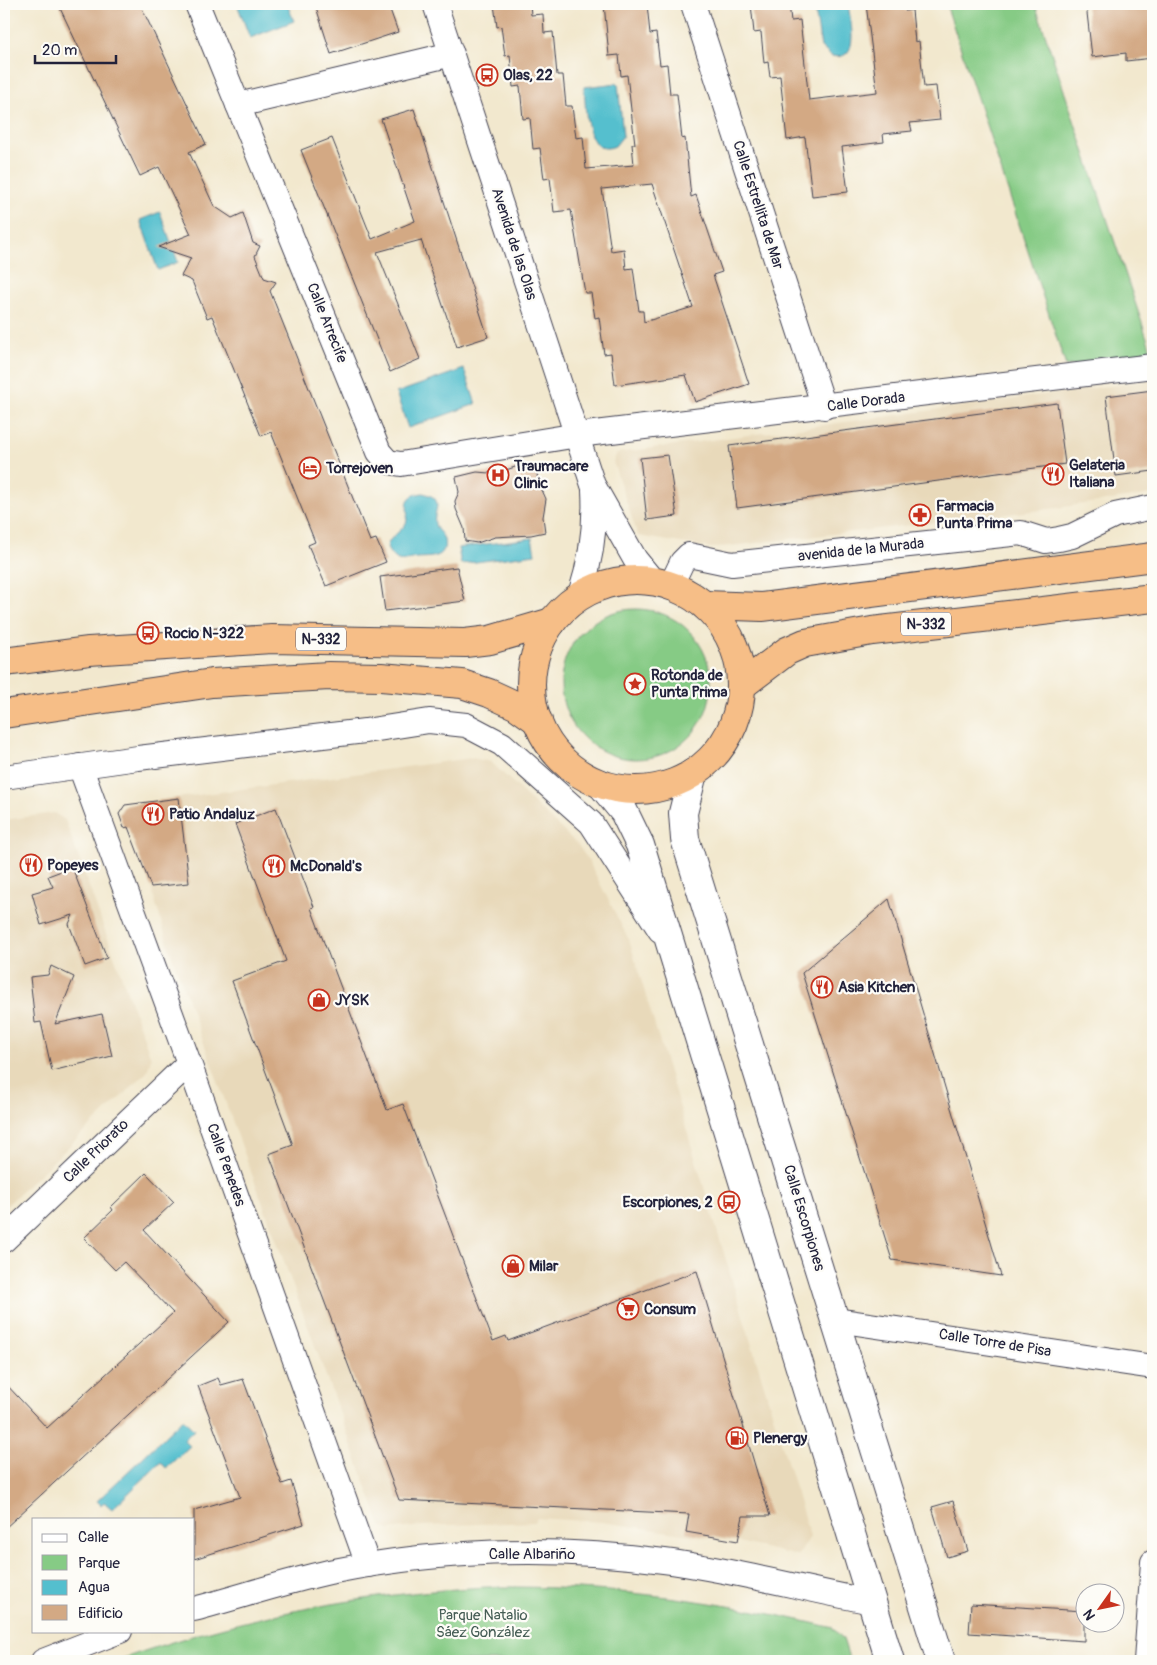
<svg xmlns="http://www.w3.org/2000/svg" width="1157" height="1665" font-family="Pangolin,sans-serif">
<rect width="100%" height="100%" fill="#fdfcf7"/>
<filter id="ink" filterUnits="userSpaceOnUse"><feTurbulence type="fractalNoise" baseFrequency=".02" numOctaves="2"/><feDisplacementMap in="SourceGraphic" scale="10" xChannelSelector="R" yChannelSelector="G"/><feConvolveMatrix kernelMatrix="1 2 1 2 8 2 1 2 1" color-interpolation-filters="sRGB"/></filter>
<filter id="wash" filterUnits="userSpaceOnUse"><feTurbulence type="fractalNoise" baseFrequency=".0096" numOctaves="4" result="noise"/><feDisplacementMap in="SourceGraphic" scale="20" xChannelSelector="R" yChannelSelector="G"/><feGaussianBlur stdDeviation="1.12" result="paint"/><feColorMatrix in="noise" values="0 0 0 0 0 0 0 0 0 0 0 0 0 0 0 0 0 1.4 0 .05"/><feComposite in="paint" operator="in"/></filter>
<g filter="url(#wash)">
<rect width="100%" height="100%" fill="#f2e8ce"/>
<g fill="#e8d9ba">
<path d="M1153,380V494L1042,510L712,548L638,536L613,462L617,453Z"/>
<path d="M472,758L491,762L578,845L588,860L629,940L810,1537L798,1556L743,1543L602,1522L537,1518L535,1522L421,1526L388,1530L381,1526L169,948L151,887L122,810L125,805Z"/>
<path d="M54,813L65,820L151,1058L147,1072L4,1208V820Z"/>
</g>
<g fill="#86cb85" stroke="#547660">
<path d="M946,4H1035L1150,347L1149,355L1066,366Z"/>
<circle cx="636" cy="684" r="75"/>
<path d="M487,1587C610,1586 714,1599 833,1628L843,1639L850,1661H116C236,1617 359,1594 487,1587Z"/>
</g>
<g fill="#54bfce" stroke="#3b7084">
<path d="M237,4H287L294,21L250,38Z"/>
<path d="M814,4H848C850,20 862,63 831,56L821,47Z"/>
<path d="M618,83L623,136L615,146C584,159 586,105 584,87Z"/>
<path d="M160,212L178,262L158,270L140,220Z"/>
<path d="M464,369L476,404L408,428L396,393Z"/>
<path d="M423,493C447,499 432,511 435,524C436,531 443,533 444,540C448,560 428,557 417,558C409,559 405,562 398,560C372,543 401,535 406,523C411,510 399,496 423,493Z"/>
<path d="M532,538L535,554L461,564L458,548Z"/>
<path d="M183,1419L194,1430L184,1440L190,1446L166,1468L161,1462L112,1509L104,1502L101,1505L97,1501Z"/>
</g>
<g id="blocks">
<g fill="#d3a984" fill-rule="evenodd">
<path d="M58,4H140L206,144L189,152L214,206L232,218L243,213L253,243L260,246L255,256L264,278L276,282L270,291L370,541L376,539L386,562L326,586L308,545L315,542L271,432L261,436L212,316L207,318L192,281L181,276L191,258L158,247L191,234L159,167L140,176Z"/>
<path d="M315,4H388L398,32L331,54Z"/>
<path d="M494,4H530L531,15L543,14L544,33L553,32L557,75H563L566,106H572L576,138L583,137L586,169L634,165L632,144H635L627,75L621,76L619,55L609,56L604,4H647L650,34L656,33L660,65L667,64L670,94H677L682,139L685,138L691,197L696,195L722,272L713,275L749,384L695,402L686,375L615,385L611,353L604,354L599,317L595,318L591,293H585L571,210L554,212L550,178L544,179L540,148L533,149L530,118L523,119L520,86L513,87L510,55L505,56L501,26L497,27ZM652,184L693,307L644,322L643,311H639L633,268L626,269L624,249L611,251L602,189Z"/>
<path d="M751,4H789L791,21L800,20L809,100L877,92L866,4H904L905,11L912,10L915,42L919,41L924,87L936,86L940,120L910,123L912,131L883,134L884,142L842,147L848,192L812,196L805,137L787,140L780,76L770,77L768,62L764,63L761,32L754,33Z"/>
<path d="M1086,4H1153V58L1126,61V53L1092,57Z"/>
<path d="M414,109L488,337L457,347L421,240L377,252L420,359L390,372L301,150L332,138L372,239L415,221L381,119Z"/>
<path d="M1153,390V471L1116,476L1106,396Z"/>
<path d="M1057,403L1065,464L737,508L729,446Z"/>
<path d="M668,455L677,516L647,520L640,458Z"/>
<path d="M536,466L538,481L546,499L543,517L545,532L531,535L495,537L477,543L465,541L464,528L456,509L455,501L459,492L456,477L477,472L489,473L496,467L503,471L515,467Z"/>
<path d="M457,567L465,601L385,611L380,577Z"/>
<path d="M179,798L189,883L151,887L128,827L124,828L119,814L125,805Z"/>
<path d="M276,808L314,907L311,908L387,1110L403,1104L493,1341L506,1336L508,1341L697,1271L770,1516H743L738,1541L686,1532L689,1514L399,1500L269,1154L293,1145L232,981L286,961L235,824Z"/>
<path d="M72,867L107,958L85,966L69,924L73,915L41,925L32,893L53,887L48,876Z"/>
<path d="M889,899L1001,1276L892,1260L802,973Z"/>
<path d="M51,966L74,977L55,1024L102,1014L112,1056L52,1071L41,1022L35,1023L30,977L48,975Z"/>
<path d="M146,1173L174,1202L144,1230L229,1322L4,1529V1382L47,1428L173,1313L124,1262L115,1270L84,1238L113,1210L111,1207Z"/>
<path d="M218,1378L221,1385L243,1379L282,1484L291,1481L304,1524L194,1559V1510L240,1497L198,1386Z"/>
<path d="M953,1501L968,1551L947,1557L932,1507Z"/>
<path d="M971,1604L1084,1611V1641L969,1633Z"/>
</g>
</g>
</g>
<g filter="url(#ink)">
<use href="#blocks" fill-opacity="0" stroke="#414051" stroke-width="1"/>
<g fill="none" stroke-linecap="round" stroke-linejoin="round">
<g stroke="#414051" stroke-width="26">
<g id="minor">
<path d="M197,4L379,452L388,462L401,464L578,435L1153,366"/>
<path d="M435,4L593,485L635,559L653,581"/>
<path d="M693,4L824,407"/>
<path d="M238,105L452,54"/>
<path d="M671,585L682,562L689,555L732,564L1021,533L1046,541L1059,539L1072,536L1115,515L1153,507"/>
<path d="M580,595C591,561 596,525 594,490"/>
<path d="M80,766L189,1063L368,1565"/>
<path d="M4,777L138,758L365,731L429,721L466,725L502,744L591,823L660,930"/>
<path d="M4,1240L189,1063"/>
<path d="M836,1320L1153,1367"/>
<path d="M194,1609C239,1597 284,1582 329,1572C439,1550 553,1546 664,1561C734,1570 803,1589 872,1602"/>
<path d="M43,1661L120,1631"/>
<path d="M1146,1661L1153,1562"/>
</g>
</g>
<g stroke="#414051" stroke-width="30">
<g id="tertiary">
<path d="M693,773L683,813L685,839L941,1661"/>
<path d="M601,784L624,812L640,845L890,1661"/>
</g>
</g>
<g stroke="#414051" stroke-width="30">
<g id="trunk">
<circle cx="636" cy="685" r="105"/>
<path d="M705,605L762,607L1153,557"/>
<path d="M4,662L89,651L272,639L465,643L490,640L552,622"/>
<path d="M741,686L787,651L805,643L872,631L1153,598"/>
<path d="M4,714L212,683L329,676L381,677L462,684L489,693L517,706L538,721"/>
</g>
</g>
<use href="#minor" stroke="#fff" stroke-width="24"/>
<use href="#tertiary" stroke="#fff" stroke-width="28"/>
<use href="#trunk" stroke="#f6be87" stroke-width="28"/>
</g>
</g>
<defs>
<g id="bus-ring" transform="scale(1.125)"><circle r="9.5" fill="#fdfcf7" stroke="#c8321e" stroke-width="1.5"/><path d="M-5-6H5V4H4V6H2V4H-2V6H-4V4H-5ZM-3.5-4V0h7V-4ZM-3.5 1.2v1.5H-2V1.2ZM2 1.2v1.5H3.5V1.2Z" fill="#c8321e"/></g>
<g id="hotel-ring" transform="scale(1.125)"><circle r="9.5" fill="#fdfcf7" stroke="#c8321e" stroke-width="1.5"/><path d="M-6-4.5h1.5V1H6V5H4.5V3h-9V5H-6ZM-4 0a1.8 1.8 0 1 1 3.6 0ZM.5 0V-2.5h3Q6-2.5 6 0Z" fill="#c8321e"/></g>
<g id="restaurant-ring" transform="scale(1.125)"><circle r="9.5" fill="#fdfcf7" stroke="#c8321e" stroke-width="1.5"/><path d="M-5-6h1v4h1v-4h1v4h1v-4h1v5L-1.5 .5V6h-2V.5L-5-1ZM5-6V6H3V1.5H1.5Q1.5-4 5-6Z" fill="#c8321e"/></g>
<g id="hospital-ring" transform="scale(1.125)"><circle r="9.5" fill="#fdfcf7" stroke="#c8321e" stroke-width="1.5"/><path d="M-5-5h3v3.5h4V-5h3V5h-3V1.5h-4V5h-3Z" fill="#c8321e"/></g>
<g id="pharmacy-ring" transform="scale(1.125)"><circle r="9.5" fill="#fdfcf7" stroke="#c8321e" stroke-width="1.5"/><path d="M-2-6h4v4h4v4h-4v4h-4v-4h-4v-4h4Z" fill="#c8321e"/></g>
<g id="sight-ring" transform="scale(1.125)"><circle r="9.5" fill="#fdfcf7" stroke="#c8321e" stroke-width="1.5"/><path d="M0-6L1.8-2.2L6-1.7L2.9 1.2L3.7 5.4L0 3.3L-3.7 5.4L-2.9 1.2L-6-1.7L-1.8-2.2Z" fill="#c8321e"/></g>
<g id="shop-ring" transform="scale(1.125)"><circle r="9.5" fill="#fdfcf7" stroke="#c8321e" stroke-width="1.5"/><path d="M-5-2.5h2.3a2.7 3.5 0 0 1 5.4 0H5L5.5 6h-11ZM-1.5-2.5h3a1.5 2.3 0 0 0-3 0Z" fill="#c8321e"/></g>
<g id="supermarket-ring" transform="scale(1.125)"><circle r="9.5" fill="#fdfcf7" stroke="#c8321e" stroke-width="1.5"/><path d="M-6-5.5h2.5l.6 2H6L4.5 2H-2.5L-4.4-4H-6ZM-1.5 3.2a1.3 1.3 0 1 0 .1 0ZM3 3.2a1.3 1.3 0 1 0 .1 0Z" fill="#c8321e"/></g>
<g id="fuel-ring" transform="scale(1.125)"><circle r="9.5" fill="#fdfcf7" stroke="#c8321e" stroke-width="1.5"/><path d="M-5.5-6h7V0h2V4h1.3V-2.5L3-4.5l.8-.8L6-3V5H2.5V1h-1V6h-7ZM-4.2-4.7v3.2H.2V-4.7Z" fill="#c8321e"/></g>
</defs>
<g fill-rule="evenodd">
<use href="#bus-ring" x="487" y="75"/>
<use href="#hotel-ring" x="310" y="468"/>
<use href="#restaurant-ring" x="1053" y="474"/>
<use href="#hospital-ring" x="498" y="475"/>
<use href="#pharmacy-ring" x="920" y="515"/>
<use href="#bus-ring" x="148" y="633"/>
<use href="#sight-ring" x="635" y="684"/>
<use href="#restaurant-ring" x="153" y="814"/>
<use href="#restaurant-ring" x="31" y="865"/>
<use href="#restaurant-ring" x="274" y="866"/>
<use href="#restaurant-ring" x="822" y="987"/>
<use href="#shop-ring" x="319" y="1000"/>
<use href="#bus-ring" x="729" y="1202"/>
<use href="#shop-ring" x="513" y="1266"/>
<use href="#supermarket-ring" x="628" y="1309"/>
<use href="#fuel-ring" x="737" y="1438"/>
</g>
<g text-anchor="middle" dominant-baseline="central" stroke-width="4.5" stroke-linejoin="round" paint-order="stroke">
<g fill="#fdfcf7" stroke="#646373" stroke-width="1">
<rect x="901" y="612.5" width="50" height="23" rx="4"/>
<rect x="296" y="627.5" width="50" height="23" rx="4"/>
</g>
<g font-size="14" font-weight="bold" fill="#22223b">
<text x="926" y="624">N-332</text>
<text x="321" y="639">N-332</text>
</g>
<g font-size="15" font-weight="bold" fill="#22223b" stroke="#fdfcf7" text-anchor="start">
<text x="503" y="75">Olas, 22</text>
<text x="1069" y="465">Gelateria<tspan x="1069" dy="17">Italiana</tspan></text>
<text x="514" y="466">Traumacare<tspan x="514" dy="17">Clinic</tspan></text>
<text x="326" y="468">Torrejoven</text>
<text x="936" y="506">Farmacia<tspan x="936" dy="17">Punta Prima</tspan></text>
<text x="164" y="633">Rocio N-322</text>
<text x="651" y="675">Rotonda de<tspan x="651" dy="17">Punta Prima</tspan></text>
<text x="169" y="814">Patio Andaluz</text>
<text x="47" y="865">Popeyes</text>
<text x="290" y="866">McDonald's</text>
<text x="838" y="987">Asia Kitchen</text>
<text x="335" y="1000">JYSK</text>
<text x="713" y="1202" text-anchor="end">Escorpiones, 2</text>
<text x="529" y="1266">Milar</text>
<text x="644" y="1309">Consum</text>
<text x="753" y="1438">Plenergy</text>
</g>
<g font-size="15" fill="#22223b" stroke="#fdfcf7">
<text transform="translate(758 205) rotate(72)">Calle Estrellita de Mar</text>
<text transform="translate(514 244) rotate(72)">Avenida de las Olas</text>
<text transform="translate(327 323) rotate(68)">Calle Arrecife</text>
<text transform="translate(866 402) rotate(-7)">Calle Dorada</text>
<text transform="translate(861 550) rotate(-6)">avenida de la Murada</text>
<text transform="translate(96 1151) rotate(-44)">Calle Priorato</text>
<text transform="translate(226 1165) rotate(70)">Calle Penedes</text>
<text transform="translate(804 1218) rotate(73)">Calle Escorpiones</text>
<text transform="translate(995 1343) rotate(9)">Calle Torre de Pisa</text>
<text x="532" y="1554">Calle Albariño</text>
</g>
<g font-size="15" fill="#455d55" stroke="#fdfcf7">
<text x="483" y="1615">Parque Natalio<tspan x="483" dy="17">Sáez González</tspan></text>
</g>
</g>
<rect width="1157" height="1665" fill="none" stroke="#fdfcf7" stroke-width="20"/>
<rect x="32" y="1518" width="162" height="115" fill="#fdfcf7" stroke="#a5a5ac"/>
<rect x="42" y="1534" width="25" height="8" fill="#ffffff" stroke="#a5a5ac"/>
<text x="78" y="1542" font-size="15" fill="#22223b">Calle</text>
<rect x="42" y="1555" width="25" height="15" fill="#86cb85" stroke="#a5a5ac"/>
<text x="78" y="1568" font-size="15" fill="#22223b">Parque</text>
<rect x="42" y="1580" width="25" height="15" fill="#54bfce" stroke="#a5a5ac"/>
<text x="78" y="1592" font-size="15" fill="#22223b">Agua</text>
<rect x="42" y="1605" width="25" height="15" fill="#d3a984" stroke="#a5a5ac"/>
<text x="78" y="1618" font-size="15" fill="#22223b">Edificio</text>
<g transform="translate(1100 1608) rotate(237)"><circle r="24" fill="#fdfcf7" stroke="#a5a5ac"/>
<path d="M0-4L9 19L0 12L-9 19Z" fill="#c8321e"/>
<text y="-8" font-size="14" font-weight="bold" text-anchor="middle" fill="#22223b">N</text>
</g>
<path d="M35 55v8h81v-8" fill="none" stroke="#22223b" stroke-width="2.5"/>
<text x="42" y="55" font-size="15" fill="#22223b" stroke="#fdfcf7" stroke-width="4" paint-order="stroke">20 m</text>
</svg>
